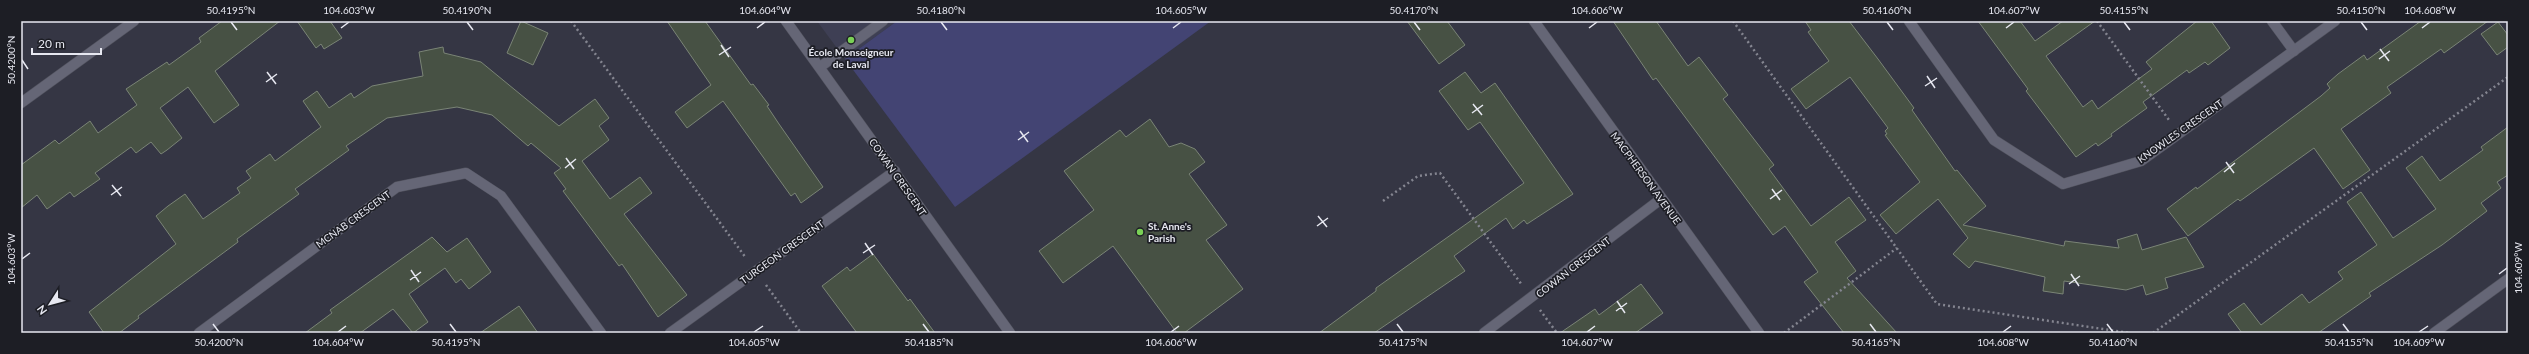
<svg xmlns="http://www.w3.org/2000/svg" width="2529" height="354" font-family="Lato,sans-serif">
<rect width="100%" height="100%" fill="#353644"/>
<path fill="#3e3f54" d="M817,21H897L845,59Z"/>
<path fill="#434473" d="M897,21H1211L955,207L845,59Z"/>
<g fill="#475144" stroke="#7a8476">
<path d="M222,21H280L215,71L239,105L214,123L188,87L160,108L182,138L167,150L161,154L151,142L136,153L131,147L95,173L100,179L74,197L70,192L47,209L37,195L21,208V165L55,140L59,144L90,121L98,133L137,105L126,89L167,62L169,65L201,42L199,38Z"/>
<path d="M297,21H330L342,38L324,49L321,44L316,48Z"/>
<path d="M521,21L548,33L533,65L507,53Z"/>
<path d="M667,21H705L751,85L753,84L769,105L767,106L779,124L823,187L801,203L795,193L791,196L723,101L687,128L675,112L711,85Z"/>
<path d="M1407,21H1447L1465,45L1439,64Z"/>
<path d="M1613,21H1656L1688,66L1699,57L1728,95L1723,99L1774,165L1769,169L1811,226L1849,197L1866,220L1835,242L1856,271L1847,278L1897,333H1844L1804,282L1818,272L1785,226L1773,235L1656,78L1653,80Z"/>
<path d="M1805,21H1849L1878,59L1914,108L1912,110L1955,171L1957,170L1986,206L1963,225L2064,246L2065,241L2119,248L2117,240L2137,234L2142,250L2186,237L2204,267L2165,278L2168,288L2146,295L2143,285L2126,290L2064,281L2063,294L2043,291L2045,277L1975,261L1969,268L1953,254L1968,238L1938,199L1896,234L1880,215L1920,182L1885,135L1887,134L1885,131L1888,128L1850,77L1806,109L1791,89L1829,61L1808,32L1811,30Z"/>
<path d="M1978,21H2020L2035,41L2063,21H2095L2046,56L2083,107L2092,100L2098,109L2152,69L2146,62L2197,21H2211L2230,48L2208,65L2205,62L2189,73L2187,70L2143,102L2147,108L2111,134L2112,136L2098,146L2096,143L2076,157L2026,91L2028,89Z"/>
<path d="M2421,21H2488L2444,53L2441,49L2387,87L2391,93L2341,129L2370,170L2343,189L2314,148L2240,201L2238,199L2188,236L2167,209L2196,187L2197,189L2321,96L2330,88L2327,84L2329,82L2338,74L2364,55L2367,60Z"/>
<path d="M2498,22L2508,35V47L2497,55L2481,34Z"/>
<path d="M443,47L444,53L481,62L559,126L595,99L609,118L599,126L609,140L582,161L610,199L640,177L652,193L624,214L687,295L658,317L622,264L619,266L563,191L566,189L554,173L561,168L531,143L528,146L492,115L457,107L387,118L346,146L349,150L295,189L299,194L237,239L238,242L138,316L139,318L119,333H104L89,312L176,244L156,216L168,206L185,194L203,219L240,193L237,188L251,178L246,171L270,154L275,161L321,127L303,101L317,91L329,108L351,93L354,98L372,86L423,76L419,52Z"/>
<path d="M1465,72L1481,93L1495,83L1573,194L1527,224L1524,220L1513,229L1506,218L1454,256L1465,271L1374,333H1319L1376,291V288L1524,183L1480,122L1468,130L1439,91Z"/>
<path d="M1150,119L1169,147L1181,143L1195,149L1205,162L1189,174L1227,225L1206,240L1243,289L1184,333H1177L1113,246L1063,283L1039,251L1094,210L1064,171L1120,130L1126,137Z"/>
<path d="M2508,127V175L2497,182L2501,188L2481,203L2487,211L2442,245L2369,293L2371,296L2318,333H2242L2228,314L2244,303L2261,325L2302,294L2309,303L2343,279L2338,272L2377,245L2347,202L2361,192L2393,238L2436,209L2406,168L2422,156L2440,181L2483,150L2481,147Z"/>
<path d="M432,237L447,252L467,238L491,272L469,289L461,279L456,283L445,268L409,294L428,322L413,333L393,309L360,333H305L332,313L330,310Z"/>
<path d="M873,254L908,301L910,299L935,333H857L822,286L847,267L850,271Z"/>
<path d="M1641,284L1663,313L1635,333H1560L1595,309L1599,315Z"/>
<path d="M519,306L538,333H480Z"/>
</g>
<g fill="none" stroke-linecap="round" stroke-linejoin="round">
<g stroke="#51525e" stroke-width="11">
<path id="service" d="M820,67L883,21"/>
</g>
<g stroke="#51525e" stroke-width="11">
<g id="minor">
<path d="M786,21L1010,333"/>
<path d="M1909,21L1994,140L2063,184L2141,161L2335,21"/>
<path d="M2272,21L2294,51"/>
<path d="M21,103L134,21"/>
<path d="M199,333L397,187L466,173L501,196L601,333"/>
<path d="M670,333L895,171"/>
<path d="M1484,333L1661,199"/>
</g>
</g>
<g stroke="#51525e" stroke-width="11">
<g id="tertiary">
<path d="M1534,21L1759,333"/>
<path d="M2434,333L2508,279"/>
</g>
</g>
<g stroke="#848590" stroke-width="2.5" stroke-dasharray="2 3" stroke-linecap="butt">
<path d="M571,21L746,258"/>
<path d="M1733,21L1937,304L2129,333"/>
<path d="M2097,21L2169,120"/>
<path d="M1383,201L1418,176L1440,173L1522,285"/>
<path d="M766,285L801,333"/>
<path d="M1540,310L1557,333"/>
<path d="M1784,333L1897,248"/>
<path d="M2153,333L2508,77"/>
</g>
<use href="#service" stroke="#656676" stroke-width="10"/>
<use href="#minor" stroke="#656676" stroke-width="10"/>
<use href="#tertiary" stroke="#656676" stroke-width="10"/>
</g>
<path fill="none" stroke="#e7e8f1" stroke-width="1.5" d="M231,22L237,30M467,22L473,30M941,22L947,30M1414,22L1420,30M1887,22L1893,30M2124,22L2130,30M2361,22L2367,30M341,28L349,22M757,28L765,22M1173,28L1181,22M1589,28L1597,22M2006,28L2014,22M2422,28L2430,22M721,45L729,57M2380,49L2389,61M719,55L731,47M2379,59L2390,51M22,60L28,69M267,72L276,84M1927,76L1935,88M266,82L277,74M1925,86L1937,78M1473,104L1482,115M1472,113L1483,105M1020,131L1028,142M1018,140L1029,132M566,158L574,169M2226,162L2234,173M565,168L576,159M2224,172L2235,163M112,185L121,196M1772,189L1780,200M111,195L122,187M1770,199L1782,190M1318,216L1327,227M1317,226L1328,218M865,243L873,255M863,253L875,245M22,259L30,253M411,270L419,282M2071,274L2079,286M2499,274L2507,268M410,280L421,272M2069,284L2080,276M1617,301L1625,313M1616,311L1627,303M213,324L219,332M450,324L456,332M923,324L929,332M1397,324L1403,332M1870,324L1876,332M2107,324L2113,332M2343,324L2349,332M338,332L346,326M754,332L763,326M1171,332L1179,326M1587,332L1595,326M2003,332L2011,326M2419,332L2428,326"/>
<g fill="#7ad156" stroke="#1d1e25" stroke-width="1.5">
<circle cx="851" cy="40" r="4"/>
<circle cx="1140" cy="232" r="4"/>
</g>
<g text-anchor="middle" dominant-baseline="central" stroke-width="3.5" stroke-linejoin="round" paint-order="stroke">
<g font-size="10" font-weight="bold" fill="#e7e8f1" stroke="#1d1e25">
<text x="851" y="52">École Monseigneur<tspan x="851" dy="12">de Laval</tspan></text>
<text x="1148" y="226" text-anchor="start">St. Anne's<tspan x="1148" dy="12">Parish</tspan></text>
</g>
<g font-size="10" fill="#e7e8f1" stroke="#1d1e25">
<text transform="translate(2180 131) rotate(-35)">KNOWLES CRESCENT</text>
<text transform="translate(898 177) rotate(55)">COWAN CRESCENT</text>
<text transform="translate(1646 178) rotate(54)">MACPHERSON AVENUE</text>
<text transform="translate(353 219) rotate(-36)">MCNAB CRESCENT</text>
<text transform="translate(782 252) rotate(-36)">TURGEON CRESCENT</text>
<text transform="translate(1573 267) rotate(-38)">COWAN CRESCENT</text>
</g>
</g>
<rect width="2529" height="354" fill="none" stroke="#1d1e25" stroke-width="44"/>
<g transform="translate(50 304) rotate(234)" stroke="#1d1e25" stroke-width="3" paint-order="stroke">
<path d="M0-3L7 15L0 10L-7 15Z" fill="#e7e8f1"/>
<text y="-6" font-size="11" font-weight="bold" text-anchor="middle" fill="#e7e8f1">N</text>
</g>
<path d="M32 48v6h69v-6" fill="none" stroke="#e7e8f1" stroke-width="2"/>
<text x="38" y="48" font-size="12" fill="#e7e8f1" stroke="#1d1e25" stroke-width="3" paint-order="stroke">20 m</text>
<rect x="22" y="22" width="2485" height="310" fill="none" stroke="#e7e8f1" stroke-width="1.5"/>
<g font-size="10" text-anchor="middle" fill="#e7e8f1">
<text x="231" y="14">50.4195°N</text>
<text x="349" y="14">104.603°W</text>
<text x="467" y="14">50.4190°N</text>
<text x="765" y="14">104.604°W</text>
<text x="941" y="14">50.4180°N</text>
<text x="1181" y="14">104.605°W</text>
<text x="1414" y="14">50.4170°N</text>
<text x="1597" y="14">104.606°W</text>
<text x="1887" y="14">50.4160°N</text>
<text x="2014" y="14">104.607°W</text>
<text x="2124" y="14">50.4155°N</text>
<text x="2361" y="14">50.4150°N</text>
<text x="2430" y="14">104.608°W</text>
<text transform="translate(11 60) rotate(-90)" y="4">50.4200°N</text>
<text transform="translate(11 259) rotate(-90)" y="4">104.603°W</text>
<text transform="translate(2518 268) rotate(-90)" y="4">104.609°W</text>
<text x="219" y="346">50.4200°N</text>
<text x="338" y="346">104.604°W</text>
<text x="456" y="346">50.4195°N</text>
<text x="754" y="346">104.605°W</text>
<text x="929" y="346">50.4185°N</text>
<text x="1171" y="346">104.606°W</text>
<text x="1403" y="346">50.4175°N</text>
<text x="1587" y="346">104.607°W</text>
<text x="1876" y="346">50.4165°N</text>
<text x="2003" y="346">104.608°W</text>
<text x="2113" y="346">50.4160°N</text>
<text x="2349" y="346">50.4155°N</text>
<text x="2419" y="346">104.609°W</text>
</g>
</svg>
